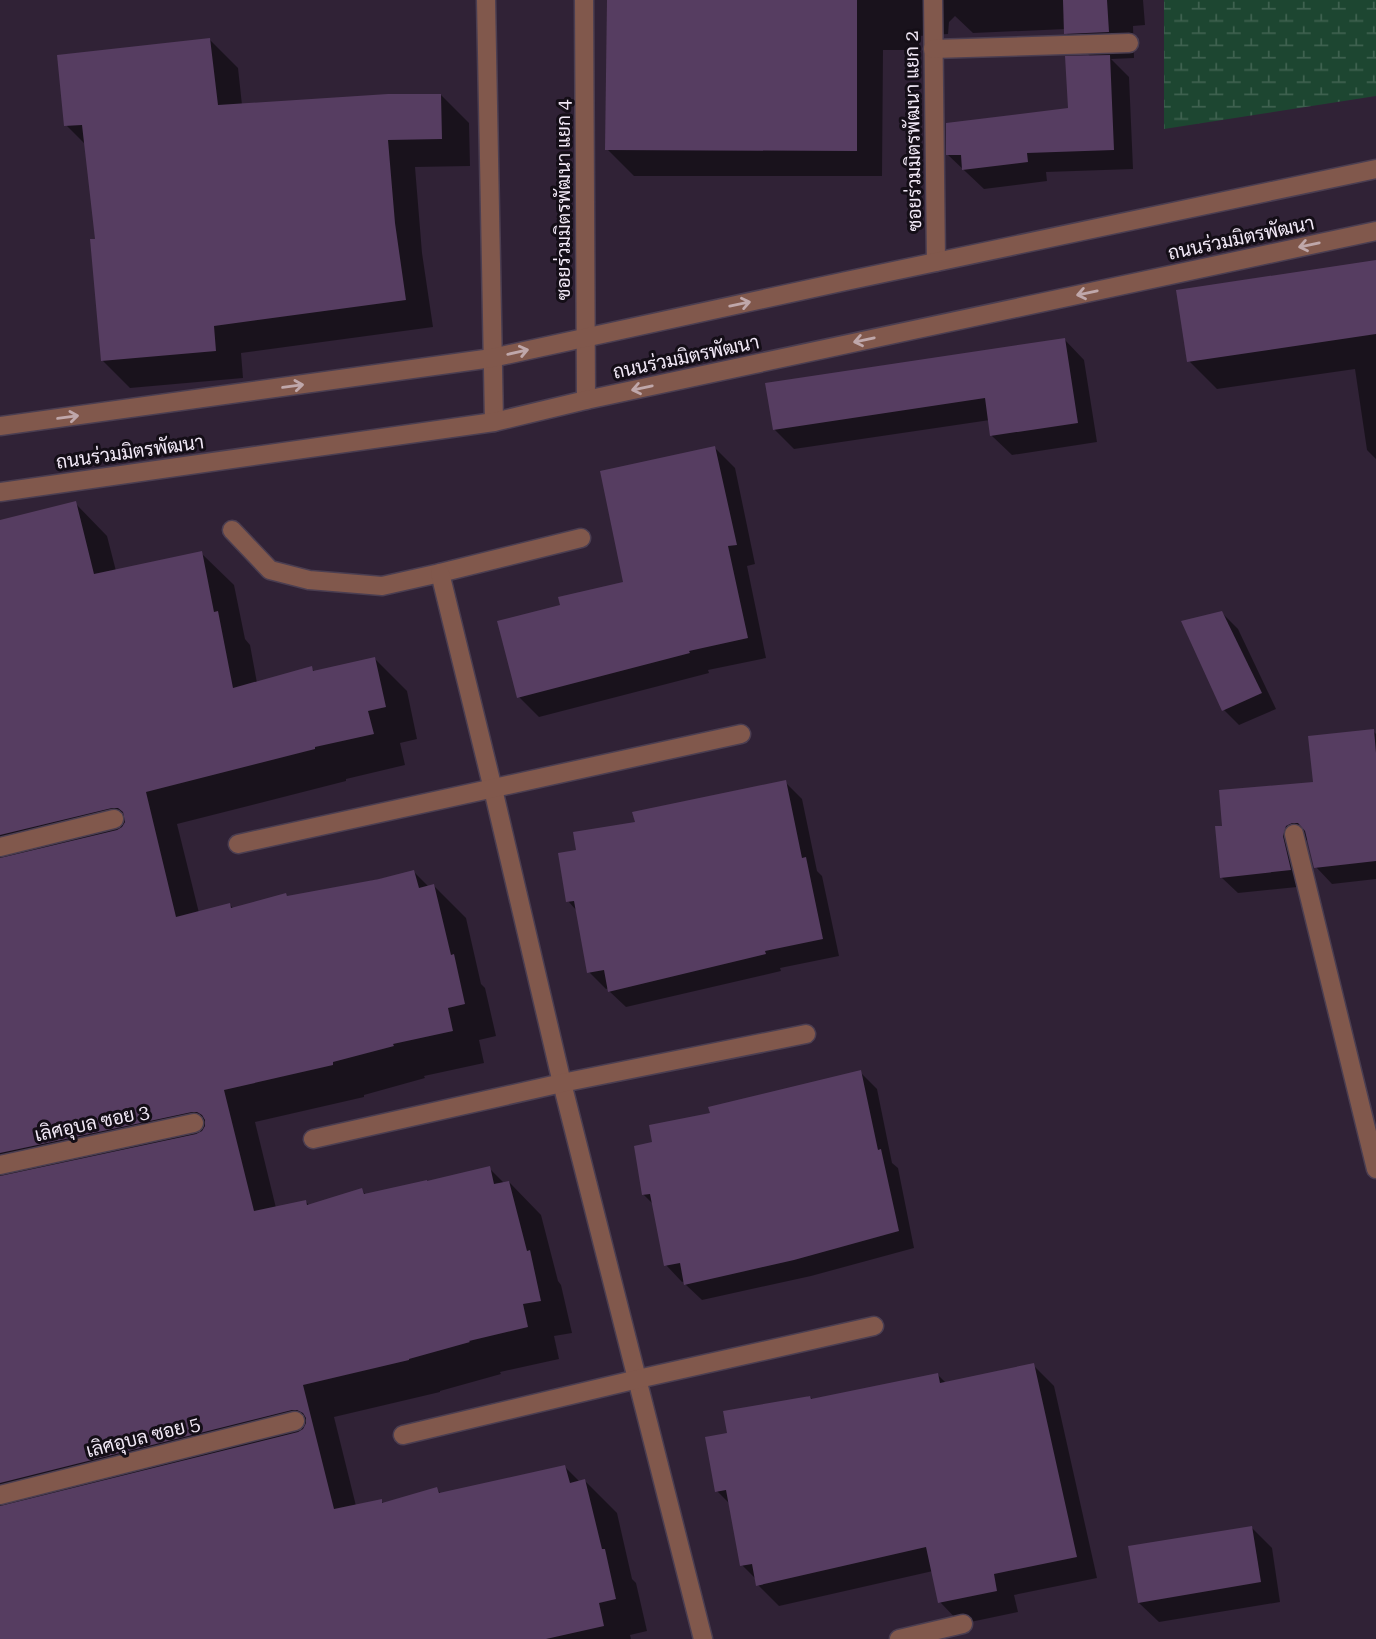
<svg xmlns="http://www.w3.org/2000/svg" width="1376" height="1639" font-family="'Roboto Serif',Sarabun,serif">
<defs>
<pattern id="wetland-marsh" width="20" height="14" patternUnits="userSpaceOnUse" patternTransform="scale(1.75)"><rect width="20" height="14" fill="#1d4631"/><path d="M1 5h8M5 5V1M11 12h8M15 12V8" fill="none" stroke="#3e614f"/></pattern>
</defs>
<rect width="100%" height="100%" fill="#302236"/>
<path fill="url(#wetland-marsh)" d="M1164,0H1376V96L1164,129Z"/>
<g fill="#0007">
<path d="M608,0H1143L1145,25L1133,26L1134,58L1111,59L1129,77L1133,169L1046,172L1047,181L984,189L948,155L1070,109L1091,57L1066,33V29L973,33L955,16L949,22L948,34L919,36V50H883L882,176H634L607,149Z"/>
<path d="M210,40L238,68L242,105L441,95L469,123L470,166L415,167L422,253L433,327L241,353L243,378L130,388L102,360L96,241L86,145L66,125Z"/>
<path d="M1376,262V459L1367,450L1355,369L1217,389L1189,361Z"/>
<path d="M1065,340L1084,360L1097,442L1012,455L992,436L990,420L794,449L774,429Z"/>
<path d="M715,448L735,468L755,564L747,566L766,658L708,670L709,673L539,717L519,697L562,607L625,584Z"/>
<path d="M75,503L107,536L116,571L201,553L234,585L245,639L250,645L257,683L311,668L315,672L375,659L407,691L417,739L400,743L405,765L346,779V781L177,824L199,913L230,905L234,909L286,895L289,898L414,872L429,887L434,886L466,918L481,984L485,988L496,1036L479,1040L484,1063L424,1076L425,1078L364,1095V1097L255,1122L276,1208L306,1202L310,1206L362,1190L366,1195L489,1168L504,1183L509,1182L541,1215L558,1281L561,1285L572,1333L554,1336L559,1359L500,1372L501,1374L440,1391V1392L334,1417L356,1506L381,1501L384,1504L437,1489L441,1494L565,1467L580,1482L585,1481L617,1513L632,1579L636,1583L647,1631L630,1635L631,1639H0V522Z"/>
<path d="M1222,613L1238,629L1276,709L1239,725L1224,710Z"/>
<path d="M1373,731L1376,734V879L1332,884L1316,867L1309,839L1302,843L1307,886L1238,893L1221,877L1224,828L1315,783Z"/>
<path d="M785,782L802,799L817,871L822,876L839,956L780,968L781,971L626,1007L609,991V988L606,989L589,972L577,911L568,901L578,852L637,824Z"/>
<path d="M860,1072L877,1089L892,1163L898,1168L914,1248L811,1276L702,1300L685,1284V1281L682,1282L666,1265L654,1205L643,1194L654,1144L712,1115Z"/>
<path d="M1033,1365L1054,1386L1097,1578L1014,1595L1018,1612L961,1624L940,1602L933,1571L779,1606L758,1585L757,1580L742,1565L730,1504L717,1491L729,1434L809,1396L814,1401L938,1375L946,1383Z"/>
<path d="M1252,1528L1272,1548L1280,1602L1159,1622L1139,1603Z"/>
</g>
<g fill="#563d61">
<path d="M607,0H857V151L605,150Z"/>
<path d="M1063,0H1107L1109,32L1064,34Z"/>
<path d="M210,38L218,105L388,94H441L442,139L388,140L395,223L406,300L214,326L216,351L101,361L90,239H95L82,125L64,126L57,55Z"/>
<path d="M1110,55L1114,150L1027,153L1028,162L962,170L961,155H946V123L1068,108L1065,56Z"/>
<path d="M1376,260V334L1187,362L1176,290Z"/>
<path d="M1065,338L1078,423L990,436L985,398L773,430L765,383Z"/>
<path d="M715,446L737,545L728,546L748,638L689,651L690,653L517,698L497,621L560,605L558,597L623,582L600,471Z"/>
<path d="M76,501L94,574L202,551L214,612L218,611L233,688L312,666L313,671L375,657L386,707L368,711L374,734L315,747V749L146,792L176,917L230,903L231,908L286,893L287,896L379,879L414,870L419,888L434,884L451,955L454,954L465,1004L448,1008L453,1031L393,1044L394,1046L333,1062V1065L224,1090L254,1211L306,1200L307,1205L362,1188L364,1194L427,1180V1181L490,1166L494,1184L509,1181L527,1251L530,1250L541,1301L523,1304L528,1327L469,1341L470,1342L409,1359V1360L303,1385L334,1509L382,1499V1503L437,1487L439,1493L565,1465L570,1483L585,1479L602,1549H605L616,1599L599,1603L604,1626L546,1639H0V1506L298,1432L303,1429L306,1423V1418L303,1413L297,1410H292L0,1483V1176L196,1134L202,1131L205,1126V1120L202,1115L197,1112H192L0,1153V858L117,830L122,827L125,822L123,812L118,808H112L0,835V520Z"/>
<path d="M1222,611L1262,693L1222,711L1181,621Z"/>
<path d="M1374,729L1376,753V861L1314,868L1305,831L1298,823H1292L1286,826L1283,836L1291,870L1220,878L1215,826H1222L1219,790L1313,782L1308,736Z"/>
<path d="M786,780L802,858L806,857L823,939L765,951L766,954L608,992L604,970L587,973L574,901L566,902L558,853L576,850L573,832L635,822L632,812Z"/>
<path d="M861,1070L878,1150L881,1149L899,1231L794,1260L684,1285L680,1263L664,1266L650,1194L642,1195L634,1146L652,1142L649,1125L710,1113L708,1107Z"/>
<path d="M1034,1363L1077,1557L994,1574L997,1591L938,1603L926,1547L756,1586L752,1564L740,1566L726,1490L715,1492L705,1437L727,1433L723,1411L810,1396L811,1399L938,1373L940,1383Z"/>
<path d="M1252,1526L1261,1582L1138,1603L1128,1546Z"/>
</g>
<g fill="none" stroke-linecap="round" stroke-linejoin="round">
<g stroke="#4b3e51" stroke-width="21">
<g id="minor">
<path d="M486,0L494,422"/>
<path d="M584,0L586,400"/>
<path d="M933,0L936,262"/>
<path d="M933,49L1129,43"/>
<path d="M0,426L492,358L846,281L1376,169"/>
<path d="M0,492L494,422L586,400L1376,231"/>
<path d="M232,530L270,570L309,580L382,586L440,573L581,538"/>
<path d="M440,573L493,789L562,1083L703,1639"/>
<path d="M1294,834L1376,1169"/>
<path d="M238,844L741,734"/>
<path d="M0,847L114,819"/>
<path d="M313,1139L562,1083L806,1034"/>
<path d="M0,1165L194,1123"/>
<path d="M403,1435L638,1379L874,1326"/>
<path d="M0,1495L295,1421"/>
<path d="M899,1639L963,1624"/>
</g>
</g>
<use href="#minor" stroke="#81584c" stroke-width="18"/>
</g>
<defs><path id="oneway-shaft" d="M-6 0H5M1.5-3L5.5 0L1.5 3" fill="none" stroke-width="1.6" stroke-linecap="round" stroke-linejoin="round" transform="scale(1.75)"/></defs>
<g stroke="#bfa7aa">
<use href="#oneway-shaft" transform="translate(1309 245) rotate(168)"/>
<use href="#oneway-shaft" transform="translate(1087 293) rotate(168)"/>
<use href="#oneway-shaft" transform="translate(740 304) rotate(-12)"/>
<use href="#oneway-shaft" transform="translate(864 340) rotate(168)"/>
<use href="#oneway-shaft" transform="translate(518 352) rotate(-13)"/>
<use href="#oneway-shaft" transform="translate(293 386) rotate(-8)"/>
<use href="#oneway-shaft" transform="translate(642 388) rotate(168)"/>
<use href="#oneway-shaft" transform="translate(68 417) rotate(-8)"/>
</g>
<g text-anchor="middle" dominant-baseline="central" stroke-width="6" stroke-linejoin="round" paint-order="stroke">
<g font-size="19" fill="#f1e8f6" stroke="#140e17">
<text transform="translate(913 131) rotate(-91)">ซอยร่วมมิตรพัฒนา แยก 2</text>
<text transform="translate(563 200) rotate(-90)">ซอยร่วมมิตรพัฒนา แยก 4</text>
<text transform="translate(1241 238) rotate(-12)">ถนนร่วมมิตรพัฒนา</text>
<text transform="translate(686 357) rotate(-12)">ถนนร่วมมิตรพัฒนา</text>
<text transform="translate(130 452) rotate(-8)">ถนนร่วมมิตรพัฒนา</text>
<text transform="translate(92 1123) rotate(-12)">เลิศอุบล ซอย 3</text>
<text transform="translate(143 1437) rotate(-14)">เลิศอุบล ซอย 5</text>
</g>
</g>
</svg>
